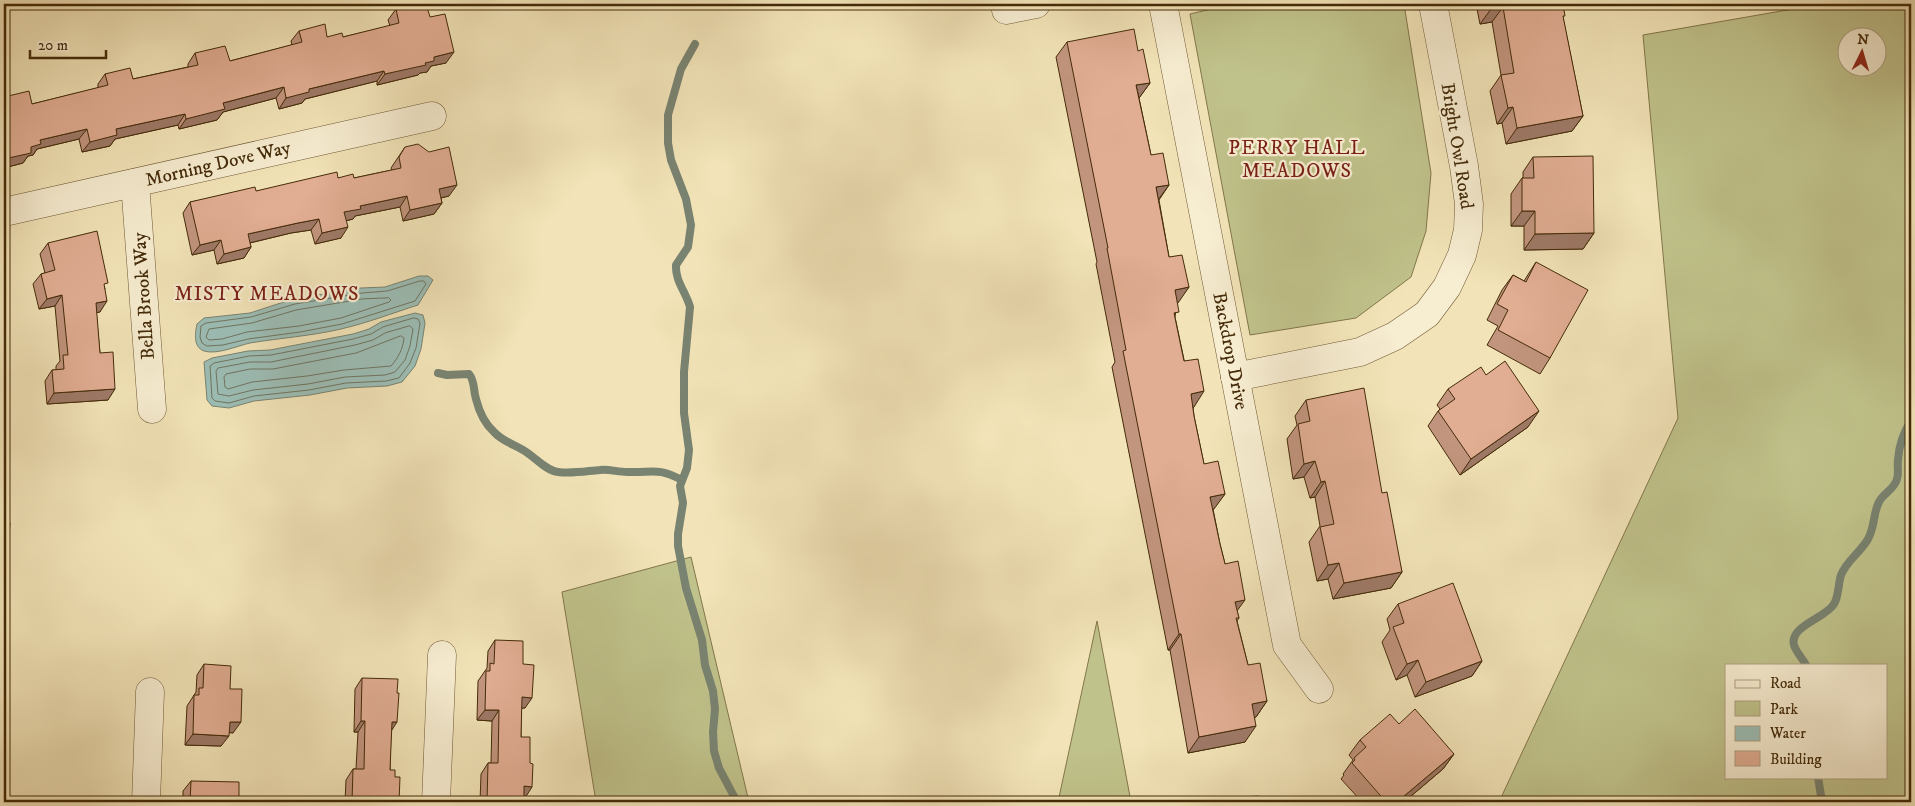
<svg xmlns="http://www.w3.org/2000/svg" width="1915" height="806" font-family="'IM FELL DW Pica',serif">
<rect width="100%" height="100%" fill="#f2e4b8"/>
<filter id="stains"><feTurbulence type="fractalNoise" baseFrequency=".004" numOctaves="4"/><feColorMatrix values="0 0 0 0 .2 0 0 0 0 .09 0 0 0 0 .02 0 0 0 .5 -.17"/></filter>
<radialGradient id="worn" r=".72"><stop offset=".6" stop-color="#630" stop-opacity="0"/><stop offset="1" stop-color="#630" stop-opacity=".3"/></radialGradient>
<g fill="#c0c28b" stroke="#82764a" fill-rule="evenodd">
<path d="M1232,4H1404L1431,173L1426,231L1411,277L1356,318L1250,335L1190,14Z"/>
<path d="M1822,4H1876L1911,11V802H1499L1678,418L1643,35ZM1848,38H1878V68H1848ZM1726,665H1886V777H1726Z"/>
<path d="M691,557L749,802H596L562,592Z"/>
<path d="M1097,621L1131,802H1058Z"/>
</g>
<g fill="#9cbeb6" stroke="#798371">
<path d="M419,276H428L433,280L418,305C393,313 367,323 341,329C311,336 280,338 250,343C237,346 217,355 204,351C193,347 195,333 197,324L204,318L250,313L293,299L361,288L385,287Z"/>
<path d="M415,313L423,315L425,323L421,349L415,366L402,382L387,386L347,388L310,395L254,401L229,408L212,406L207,400L204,362L212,358L248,351L270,350L353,334L369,329L381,322Z"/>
<path d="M1257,796L1290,802H1216L1229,798Z"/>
</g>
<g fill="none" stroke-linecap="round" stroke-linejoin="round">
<g stroke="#707460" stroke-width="1">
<path d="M420,281H424L426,284L415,301L342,324L300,332L248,339L223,345L207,346L202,343L200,337L201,326L206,323L251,317L295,304L362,293L387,291Z"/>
<path d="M389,298L391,300L389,302L341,318L299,326L247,332L222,339L209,340L206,337L209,329L252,323L296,310L362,299Z"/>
<path d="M414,318L418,319L420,323L416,348L410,363L399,378L386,381L346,383L309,390L254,396L229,403L215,401L212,398L210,366L214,363L249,356L271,355L353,339L371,334L383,327Z"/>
<path d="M410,326L413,329L410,346L405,360L395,372L385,375L345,377L308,384L253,390L229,396L218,394L216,371L218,368L250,362H271L355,345L373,340L385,333Z"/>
<path d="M401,336L404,338C403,349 398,358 391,366L344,370L307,376L252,382L228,389L225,387L224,377L226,374L250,369H273L356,353Z"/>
</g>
<g stroke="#798371" stroke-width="8">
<path d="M695,44L681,69L668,115V143L671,160L686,199L691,225L688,247L676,265C675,281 686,292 690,307L684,372V413L689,450L687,468L680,486L683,503L678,534V546L686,588L702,640L705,665L713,691L715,709L713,732L714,751L719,768L737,802"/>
<path d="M1911,346L1909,360L1911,372"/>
<path d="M438,373L447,375L469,374C475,381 473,389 476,399C479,411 485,424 494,432C502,441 513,444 523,450C534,456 546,471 558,472C572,474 587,471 600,470C609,469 618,472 627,472C654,473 656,467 682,480"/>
<path d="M1806,665C1803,659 1796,652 1794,645C1789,626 1826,618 1834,604C1839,596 1838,584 1841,575C1847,560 1861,552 1868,539C1875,527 1873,513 1879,502C1883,493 1895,489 1897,479C1899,473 1897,466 1898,460C1899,445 1903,433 1911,421"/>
<path d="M1818,777L1822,802"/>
</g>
<g stroke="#705935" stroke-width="29">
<g id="minor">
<path d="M1163,4L1287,645L1319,689"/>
<path d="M1006,10L1036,4"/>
<path d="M135,183L152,409"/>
<path d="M4,212L432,116"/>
<path d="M1235,377L1360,352L1395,336L1427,314L1447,287L1462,255L1468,230L1469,204L1464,166L1433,4"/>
<path d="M146,802L150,692"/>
<path d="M436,802L442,655"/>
</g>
</g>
<use href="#minor" stroke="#f7edd1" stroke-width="28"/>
</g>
<g fill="#c2957e" stroke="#442b09">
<path d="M1476,4H1563V18L1583,116L1572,131L1506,144L1502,123L1497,124L1490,91L1501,75L1492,22L1480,24Z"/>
<path d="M396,9L446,63L431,66L427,72L420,73L418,75L377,85V81L305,99L302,103L279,109L276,98L223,112L217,120L179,129L178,125L115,139L110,146L82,152L79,139L37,149L33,155L28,156L23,163L4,168V97L32,104L98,88V84L105,74L133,79L188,67V64L195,53L230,61L292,45L291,41L299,31L327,37H343L390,26L388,20Z"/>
<path d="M1067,42L1138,51L1150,83L1139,98L1151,155L1169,185L1159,200L1169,257L1189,287L1177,303L1175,317L1194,407H1193L1194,416L1204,464L1225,494L1213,509L1220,544L1237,611L1239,618L1237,621L1248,665L1267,701L1256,717H1255L1245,742L1188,753L1170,650H1168L1112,367L1115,362L1096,264L1097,262L1056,57Z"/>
<path d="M405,147L449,196L441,198L442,203L434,214L403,221L400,207L355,216L353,219L346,221L341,238L315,244L311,230L291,233L250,243L251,247L244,258L217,264L214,250L192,255L183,213L190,202L338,178H354L392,170L391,168Z"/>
<path d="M1533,157L1594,233L1583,249L1524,250V226H1511V194L1522,178H1523V172Z"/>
<path d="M48,243L105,288L100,312H96L100,353L108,400L47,404L45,381L52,370H56V366L60,361L55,306L39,309L33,284L41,274L45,273L40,254Z"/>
<path d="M1536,262L1550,358L1540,374L1487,345L1498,326L1487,320L1502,290L1513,275L1524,281Z"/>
<path d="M1486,375L1528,427L1460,475L1428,426L1438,411L1440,409L1437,405L1448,389Z"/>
<path d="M1306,400L1382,493L1402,572L1391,588L1333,599L1328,579L1317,581L1309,542L1320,526L1315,497L1310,498L1304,477L1293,479L1287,439L1297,425L1295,416Z"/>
<path d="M1398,604L1482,661L1472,676L1415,697L1407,675L1396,680L1382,642L1390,630L1387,619Z"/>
<path d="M495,640L523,664L525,708H521V737L525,798H524V802H480L481,774L488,763H491L492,721L477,720L478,681L487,668L488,651Z"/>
<path d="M204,664L230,689L233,733L229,732L221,746L185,745L187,706L196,692L197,675Z"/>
<path d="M362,678L391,730L390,770L395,777L399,802H345L346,780L353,769H356L358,732H354L355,689Z"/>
<path d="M1399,724L1454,754L1443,769L1404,802H1362L1341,779L1344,775L1343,774L1353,760L1349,755L1360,740Z"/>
<path d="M191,781L239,802H183V791Z"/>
</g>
<g fill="#9e7967" stroke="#442b09">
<path d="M1503,7L1492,22L1480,24L1491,9Z"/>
<path d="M454,52L446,63L431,66L427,72L420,73L418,75L377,85L385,74L425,63L434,57Z"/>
<path d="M384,71L377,81L305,99L302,103L279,109L286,98L309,89Z"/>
<path d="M1150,83L1139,98L1136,85Z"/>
<path d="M284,87L276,98L223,112L217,120L179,129L186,119L223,103Z"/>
<path d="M1513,107L1502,123L1497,124L1508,108Z"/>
<path d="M185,114L178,125L115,139L110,146L82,152L90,142L116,129Z"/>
<path d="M1583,116L1572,131L1506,144L1517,128Z"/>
<path d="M87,129L79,139L37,149L33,155L28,156L23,163L4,168V159L40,140Z"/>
<path d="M457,185L449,196L431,200L439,189Z"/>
<path d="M1169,185L1158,200L1156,187Z"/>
<path d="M407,196L400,207L355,216L353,219L337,223L344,212L360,206Z"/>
<path d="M442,203L434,214L403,221L410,210Z"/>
<path d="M1522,211H1535L1524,226H1511Z"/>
<path d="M319,219L311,230L291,233L241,245L248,234L298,223Z"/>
<path d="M348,227L341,238L315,244L322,233Z"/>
<path d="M1594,233L1583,249L1524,250L1535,234Z"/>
<path d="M221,240L214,250L192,255L200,245Z"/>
<path d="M251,247L244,258L217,264L224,254Z"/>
<path d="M1189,287L1178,303L1164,305L1175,290Z"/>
<path d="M62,295L55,306L39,309L47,299Z"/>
<path d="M107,301L100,312L88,314L96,303Z"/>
<path d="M115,389L108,400L47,404L54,393Z"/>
<path d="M1204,391L1194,407L1180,409L1191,394Z"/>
<path d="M1539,411L1528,427L1460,475L1471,459Z"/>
<path d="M1315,461L1304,477L1293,479L1304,464Z"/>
<path d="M1325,481L1315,497L1310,498L1321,482Z"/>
<path d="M1225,494L1214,509L1200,512L1210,497Z"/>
<path d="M1339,563L1328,579L1317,581L1328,565Z"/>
<path d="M1402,572L1391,588L1333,599L1344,583Z"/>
<path d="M1245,600L1234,615L1235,602Z"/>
<path d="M1179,634H1181L1170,650H1168Z"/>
<path d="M1418,660L1407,675L1396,680L1407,664Z"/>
<path d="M1482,661L1472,676L1415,697L1426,682Z"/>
<path d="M522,697L532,698L525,708H514Z"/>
<path d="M1267,701L1256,717L1241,720L1252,704Z"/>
<path d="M485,710H499L492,721L477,720Z"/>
<path d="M361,721H365L358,732H354Z"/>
<path d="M230,722H241L233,733L222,732Z"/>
<path d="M392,722H397L390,733Z"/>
<path d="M1256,726L1245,742L1188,753L1199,737Z"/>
<path d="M193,734L229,736L221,746L185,745Z"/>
<path d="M1454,754L1443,769L1404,802H1397Z"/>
<path d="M524,786L532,787L525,798L516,797Z"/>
</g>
<g fill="#e1ad93" stroke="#442b09">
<path d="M419,4H426L430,17L445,14L454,52L434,57V61L425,63L426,65L385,74L384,71L309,89V92L286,98L284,87L223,103L225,109L186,119L185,114L116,129L117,135L90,142L87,129L40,140L41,144L31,147V153L4,159V97L29,91L32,104L108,85L105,74L130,68L133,79L198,65L195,53L225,46L230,61L302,42L299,31L325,24L327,37L342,33L343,37L399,23L396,9Z"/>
<path d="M1490,4H1563L1565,16H1563L1583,116L1517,128L1513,107L1508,108L1501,75L1514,73L1503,7L1491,9Z"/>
<path d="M1134,29L1138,51L1143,49L1150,83L1136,85L1151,155L1163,153L1169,185L1156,187L1169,257L1182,255L1189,287L1175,290L1179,312L1174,313L1184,361L1198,359L1204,391L1191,394L1194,416L1204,464L1218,461L1225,494L1210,497L1220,544L1225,564L1238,561L1245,600L1235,602L1239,618H1236L1248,665L1260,663L1267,701L1252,704L1256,726L1199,737L1181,634H1179L1123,351L1126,350L1107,248H1108L1067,42Z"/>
<path d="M418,144L429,152L449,147L457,185L439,189L442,203L410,210L407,196L360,206L361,209L344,212L348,227L322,233L319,219L298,223L248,234L251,247L224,254L221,240L200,245L190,202L255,187L256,191L337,172L338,178L353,174L354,178L401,168L399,157L405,147Z"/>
<path d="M1593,156L1594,233L1535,234V211H1522V178H1534L1533,157Z"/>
<path d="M97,231L108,283L104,284L107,301L96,303L100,353L113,352L115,389L54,393L52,370L64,369L63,355H68L62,295L47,299L41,274L55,270L48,243Z"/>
<path d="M1536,262L1588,290L1550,358L1498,330L1508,310L1497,304L1513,275L1526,282Z"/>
<path d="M1505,361L1539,411L1471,459L1438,411L1455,399L1448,389L1481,367L1486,375Z"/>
<path d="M1364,388L1382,493L1387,492L1402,572L1344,583L1339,563L1328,565L1320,527L1334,524L1325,481L1321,482L1315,461L1304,464L1298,424L1310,421L1306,400Z"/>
<path d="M4,522L10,523L6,563H4Z"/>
<path d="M1453,583L1482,661L1426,682L1418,660L1407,664L1393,627L1404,623L1398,604Z"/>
<path d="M495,640L523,641V664L534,665L532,698L522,697L521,737H530V763L533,764L532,787L524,786V802H487L488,763H498L499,710H485L486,671H490V663L494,664Z"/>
<path d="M204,664L231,666L230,689H242L241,722H230L229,736L193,734L194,695H199V688H203Z"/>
<path d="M362,678L398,679L397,693H399L397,722H392L390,770H395V777H400L399,802H352L353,769H364L365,721H361Z"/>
<path d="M1415,709L1454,754L1397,802H1386L1352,763L1355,760L1354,758L1366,747L1360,740L1390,714L1399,724Z"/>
<path d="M191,781L239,782V802H190Z"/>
</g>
<g text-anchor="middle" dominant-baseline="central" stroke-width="4.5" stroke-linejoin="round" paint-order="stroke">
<g font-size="19" fill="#442b09" stroke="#f7edd1">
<text transform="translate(1457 146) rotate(81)">Bright Owl Road</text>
<text transform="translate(218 164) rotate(-13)">Morning Dove Way</text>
<text transform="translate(144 296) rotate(-94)">Bella Brook Way</text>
<text transform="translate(1230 351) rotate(79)">Backdrop Drive</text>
</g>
<g font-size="20" letter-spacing="1" fill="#7a1f14" stroke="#f7edd1">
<text x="1297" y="148">PERRY HALL<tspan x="1297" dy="23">MEADOWS</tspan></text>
<text x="267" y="294">MISTY MEADOWS</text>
</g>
</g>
<rect width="1915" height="806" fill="none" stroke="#f2e4b8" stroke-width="20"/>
<rect x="5" y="5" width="1905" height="796" fill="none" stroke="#442b09" stroke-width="2.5"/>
<rect x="10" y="10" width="1895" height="786" fill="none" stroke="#442b09"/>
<rect x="1725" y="664" width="162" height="115" fill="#f7edd1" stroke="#af9f81"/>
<rect x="1735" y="680" width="25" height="8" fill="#f7edd1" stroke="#af9f81"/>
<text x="1770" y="688" font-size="15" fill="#442b09">Road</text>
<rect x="1735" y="701" width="25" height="15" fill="#c0c28b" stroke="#af9f81"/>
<text x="1770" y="714" font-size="15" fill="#442b09">Park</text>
<rect x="1735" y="726" width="25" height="15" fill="#9cbeb6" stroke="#af9f81"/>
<text x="1770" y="738" font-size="15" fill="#442b09">Water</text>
<rect x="1735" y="751" width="25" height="15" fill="#e1ad93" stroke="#af9f81"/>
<text x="1770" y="764" font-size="15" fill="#442b09">Building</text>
<g transform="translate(1862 52) rotate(5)"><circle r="24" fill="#f7edd1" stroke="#af9f81"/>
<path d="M0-4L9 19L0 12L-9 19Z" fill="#8f2418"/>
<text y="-8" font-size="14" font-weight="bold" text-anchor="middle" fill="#442b09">N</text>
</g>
<path d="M30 50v8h76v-8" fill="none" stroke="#442b09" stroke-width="2.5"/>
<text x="38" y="50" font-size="15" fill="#442b09" stroke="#f7edd1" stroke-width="4" paint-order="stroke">20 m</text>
<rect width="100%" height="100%" filter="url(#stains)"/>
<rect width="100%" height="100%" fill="url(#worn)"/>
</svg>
